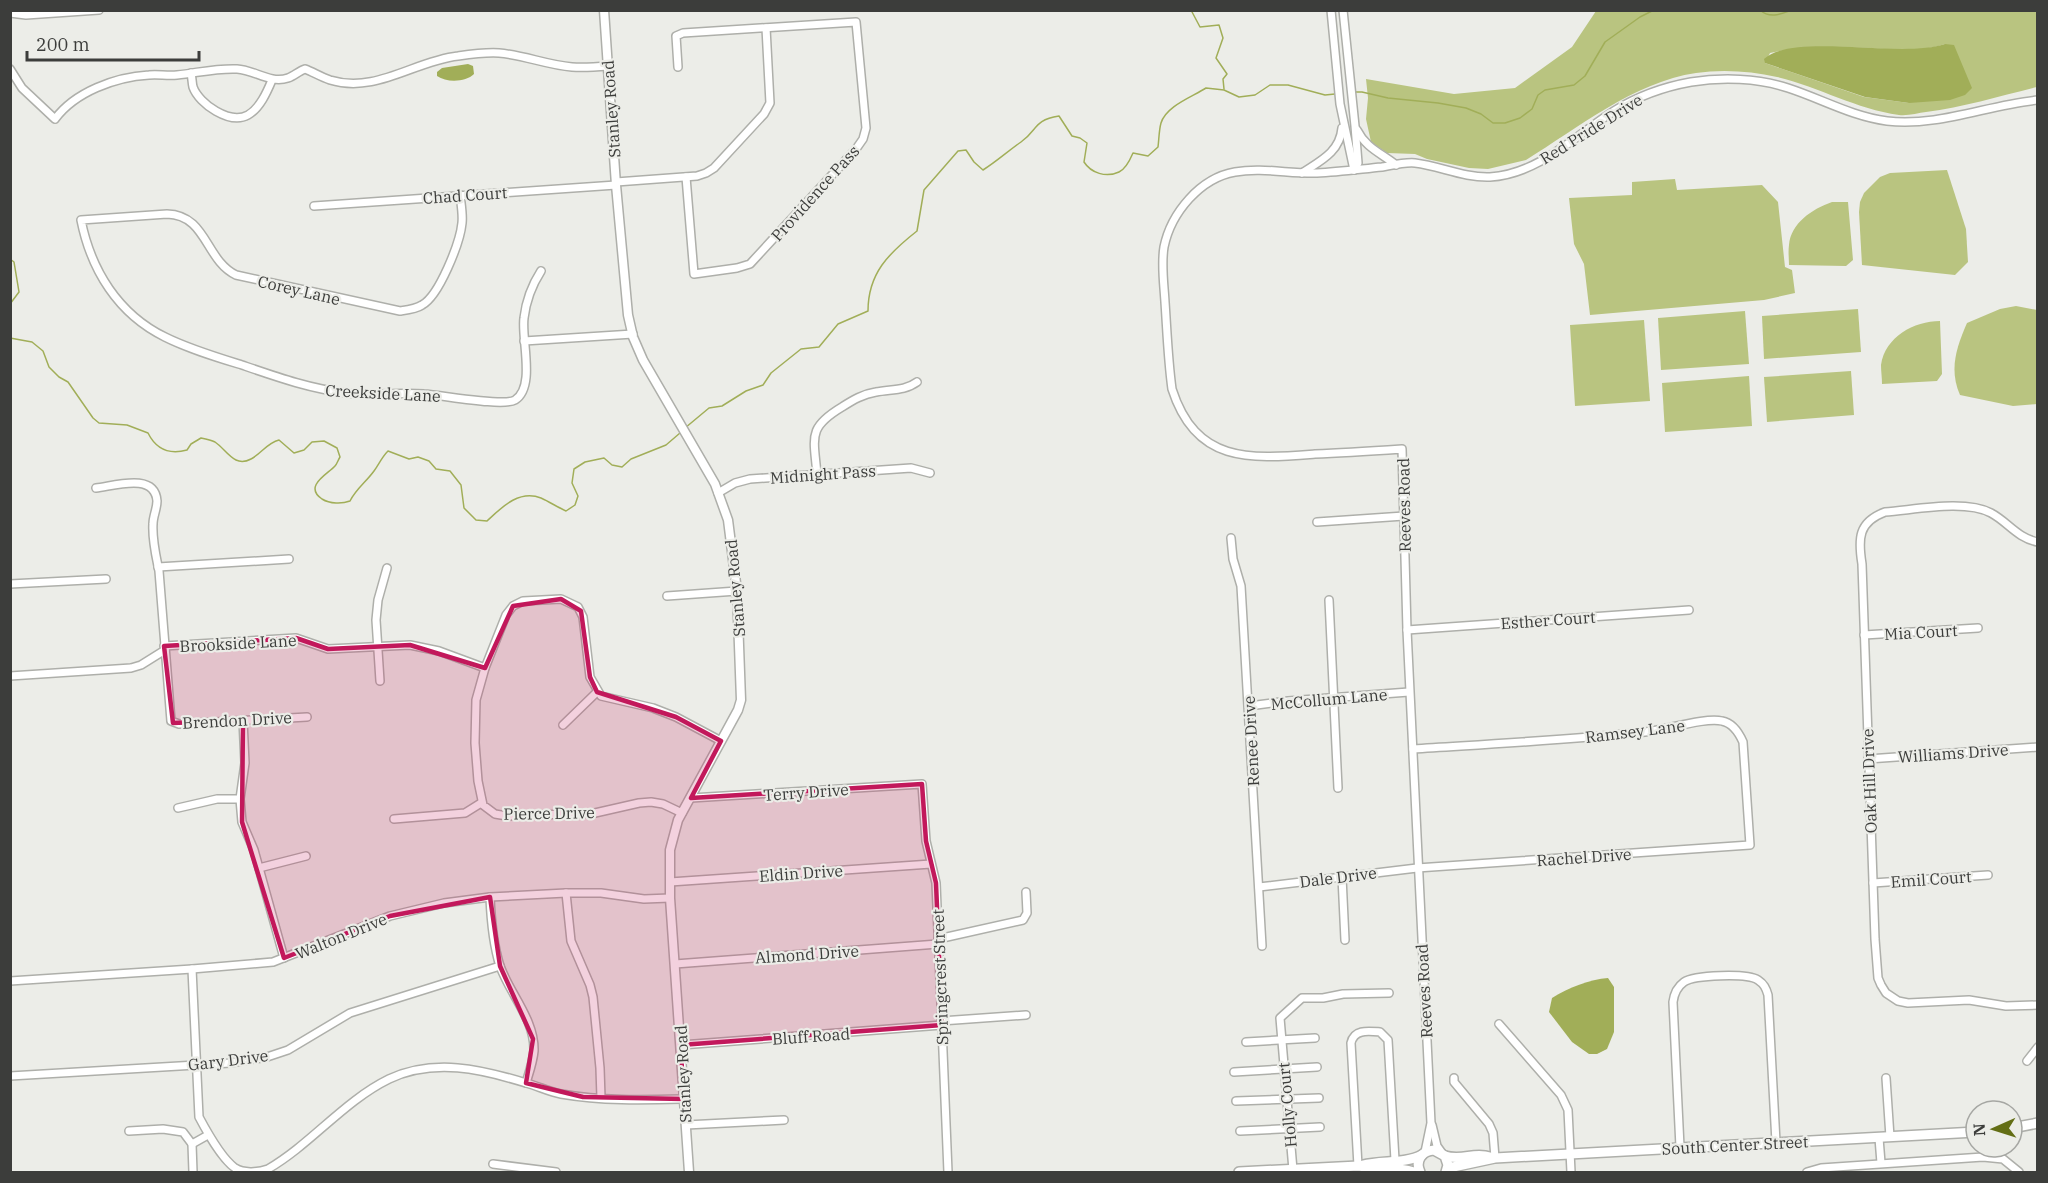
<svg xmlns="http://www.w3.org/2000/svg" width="2048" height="1183" font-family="'IBM Plex Serif',serif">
<rect width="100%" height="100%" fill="#ecede8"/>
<g fill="#b9c480" fill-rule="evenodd">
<path d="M1596,11H2037V87C2000,96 1964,107 1926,112C1918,113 1908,116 1899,115C1856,109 1819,87 1777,77C1751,71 1722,69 1696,73C1634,82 1578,128 1526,160L1488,169L1469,168L1427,159L1415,154L1387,153L1371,142L1366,119L1368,98L1366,79L1454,94L1515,88L1572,47ZM1945,44L1909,103L1864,97L1765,63L1770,53C1804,45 1837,47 1872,48C1896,50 1922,52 1945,44Z"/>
<path d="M1947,170L1966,229L1968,262L1955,275L1862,265L1859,212L1860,202L1864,193L1880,177L1890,173Z"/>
<path d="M1675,179L1677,190L1762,185L1778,202L1785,267L1792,270L1795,293L1764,300L1590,315L1584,264L1574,244L1569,198L1632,195V182Z"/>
<path d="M1832,202H1848L1853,260L1846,266L1789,265C1789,259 1788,252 1789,245C1791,223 1812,209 1832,202Z"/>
<path d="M2016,306L2037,310V404L2013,406L1960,395C1949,370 1956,348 1967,323L2000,309Z"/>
<path d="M1858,309L1861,352L1764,359L1762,316Z"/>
<path d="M1745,311L1749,364L1661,370L1658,318Z"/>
<path d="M1644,320L1650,401L1575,406L1570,325Z"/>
<path d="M1940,321L1942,374L1937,381L1882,384C1882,378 1881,371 1881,365C1885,337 1914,321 1940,321Z"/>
<path d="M1851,371L1854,415L1767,422L1764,377Z"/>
<path d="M1749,376L1752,426L1665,432L1662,383Z"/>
</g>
<g fill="#a1ae58">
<path d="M1945,44L1954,45L1972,88L1965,95L1950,100L1909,103L1865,97L1765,63L1764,59C1793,32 1901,59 1945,44Z"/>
<path d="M468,64L473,66L474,74C466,82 447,83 437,76V72L442,68Z"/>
<path d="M1608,978L1614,987V1032L1607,1049L1597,1054H1589L1572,1042L1549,1012L1552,998C1568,988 1590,979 1608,978Z"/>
</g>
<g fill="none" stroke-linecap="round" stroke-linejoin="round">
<g stroke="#a1ae58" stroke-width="1.5">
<path d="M1191,10L1200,27L1219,25L1223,38L1216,58L1227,74L1223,79L1224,89"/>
<path d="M1760,10C1770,19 1781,14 1792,10"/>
<path d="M1355,92H1362L1388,98L1438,103L1466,108L1481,114L1493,123H1505L1520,118L1532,109L1538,95L1545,90L1574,85L1585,76L1605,42L1640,17L1654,10"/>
<path d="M10,259L14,262L19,292L10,304"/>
<path d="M10,338L32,342L43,351L49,367L59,377L68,382L93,418L99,423L127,425L148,433C156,449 169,455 187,450L191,444L201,438C206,439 211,440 215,442C227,450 234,468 251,459C262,453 267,443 279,440L294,453L304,450L312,442L324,441L337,448L340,457C338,460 337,464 335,466C328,474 303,486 322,499C330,504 342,504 350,501C356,489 366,482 374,471C379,464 382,457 388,451L409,459L418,457L429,461L436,469L450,471L461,485L464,508L476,520L487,521C501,508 519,489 541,498C550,502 557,507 566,511L575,505L578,496L572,483L574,469L585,462L604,458L612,465L622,467L631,459L666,445L680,433"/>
<path d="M685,428L709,408L722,406L746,391L763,385L771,373L801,349L819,347L838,324L868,311C868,273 889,253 917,231L924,190L958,151L966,150L974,162L983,170C997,161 1008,151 1021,142C1038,130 1033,120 1059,116L1072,136L1080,138L1087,143L1084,162C1091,173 1106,178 1119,172C1126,169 1130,160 1133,153L1148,156L1158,147C1159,139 1159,130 1161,123C1166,106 1192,97 1206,88L1224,90L1239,97L1255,95L1270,85H1288L1325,95L1335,94"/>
</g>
<g stroke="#aeafaa" stroke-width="10">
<g id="minor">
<path d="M1331,10L1340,104L1354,170"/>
<path d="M1343,10L1355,126L1358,163L1354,170"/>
<path d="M10,13L26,15L99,10"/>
<path d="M678,67L676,36L683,33L856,22L866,128L863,139L856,149L750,264L737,268L694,274L686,177"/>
<path d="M10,69L22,88L55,119C75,92 115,77 149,75C158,74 167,76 177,75C197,73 216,68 237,69C255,70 270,84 288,78C294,76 299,71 305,69C313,72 321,77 330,80C376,94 414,61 458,56C472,54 486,52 499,53C524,55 547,65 572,67C584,68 596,67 608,66"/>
<path d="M191,73C192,77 192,83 193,87C199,104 230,125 248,115C260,108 267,92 272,80"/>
<path d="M1357,130C1366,148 1381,153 1396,165"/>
<path d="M1302,173C1320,161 1340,152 1342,128"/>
<path d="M616,182L697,176L706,173L714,168L764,114L770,103L766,28"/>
<path d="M460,195C461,204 463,214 462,223C460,243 439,296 422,305C416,309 407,310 400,311L236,275C205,260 207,215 167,214L81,220C91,270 118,314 165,337C189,349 216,357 242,365C277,377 311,389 347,393C373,396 399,392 424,394C442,395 503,407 515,400C536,387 521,339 524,318C526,301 532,285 541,271"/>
<path d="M314,206L616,185"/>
<path d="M524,341L633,334"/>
<path d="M817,475C814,437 807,428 842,407C853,400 863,394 876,392C890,389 905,391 917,382"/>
<path d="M96,488C114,486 155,472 157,501C157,509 153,516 153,524C152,540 156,556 159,571L171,721L179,724L307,717"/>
<path d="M718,493L735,483L750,479L911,468L930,473"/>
<path d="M1317,522L1404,516"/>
<path d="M1231,538L1233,559L1241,586L1262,946"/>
<path d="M2038,542C2017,538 2008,522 1991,513C1965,499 1914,510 1885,512C1858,522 1858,539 1862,564L1875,939L1878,978L1881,985L1886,993L1898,1001L1908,1003L1969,1000L2006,1006L2038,1005"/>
<path d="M158,567L289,559"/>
<path d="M10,584L106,579"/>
<path d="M667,596L737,591"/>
<path d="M1329,600L1338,788"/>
<path d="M1407,630L1689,610"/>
<path d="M1864,635L1978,628"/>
<path d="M164,646L296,638L328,649L410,645L439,651L485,668"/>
<path d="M10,676L131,668L141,665L165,650"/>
<path d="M380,681L376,620L378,600L387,568"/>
<path d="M1249,706L1288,701L1409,692"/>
<path d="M243,720L245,763L240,799L242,822L254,850L284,958"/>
<path d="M563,725L597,692"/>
<path d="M1868,759L2038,747"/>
<path d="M691,798L922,784L926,841L936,883L948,1172"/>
<path d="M178,808L217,799H240"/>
<path d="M682,813L663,804L651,802L639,803L595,813L507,816L495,814L483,805L478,781L475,743L476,700L485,668L506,615L513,606L523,601L561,599L578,607L583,617L590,677L601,696L653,708L676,717L721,741"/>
<path d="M394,819L465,813L481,803"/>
<path d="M259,868L306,856"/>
<path d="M1342,877L1345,940"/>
<path d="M670,882L931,864"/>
<path d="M1873,883L1988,875"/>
<path d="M1259,887L1417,868L1750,845L1743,742C1739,733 1733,723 1722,721C1705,717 1666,730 1645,732C1568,740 1490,744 1413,749"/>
<path d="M566,893L571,941L590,985L593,997L600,1068L601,1098"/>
<path d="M490,897C491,921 493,944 500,966C510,994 535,1020 534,1051C533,1062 529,1073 526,1083"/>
<path d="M938,939L1023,920L1027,913L1026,892"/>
<path d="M675,964L938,944"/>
<path d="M192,969L199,1117C207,1132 221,1158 235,1168C244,1174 259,1172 268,1169C311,1144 344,1101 389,1079C434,1058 481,1069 526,1083C538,1086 549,1092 561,1094C602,1101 642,1100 683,1099"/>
<path d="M10,981L192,969L273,962L390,916L444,903L490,897L566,893H601L644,899L670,898"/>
<path d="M941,1021L1026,1015"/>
<path d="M1499,1024L1561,1095L1568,1110L1571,1172"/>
<path d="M1246,1042L1315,1038"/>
<path d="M681,1045L942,1025"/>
<path d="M2027,1061L2038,1047"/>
<path d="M1234,1072L1317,1067"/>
<path d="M10,1076L230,1063L267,1057L288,1050L350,1013L500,966"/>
<path d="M1454,1078V1082L1489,1124L1493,1133L1495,1158"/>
<path d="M1886,1078L1890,1137"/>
<path d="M1236,1101L1319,1098"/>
<path d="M686,1125L784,1120"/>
<path d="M1432,1125L1437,1146L1442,1153"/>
<path d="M129,1131L163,1129L183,1132L192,1144L193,1172"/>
<path d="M1240,1131L1320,1127"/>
<path d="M1879,1138L1881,1163"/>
<path d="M192,1144L208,1135"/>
<path d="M1680,1147L1673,1002C1674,994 1677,987 1684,982C1694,975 1747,973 1758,980C1764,984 1766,988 1768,995L1776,1142"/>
<path d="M1425,1152L1431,1123L1407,630L1402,449C1373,451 1344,453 1315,454C1250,459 1196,464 1172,389C1168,360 1167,331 1165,302C1164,284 1161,265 1164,247C1171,213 1200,178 1235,172C1262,167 1290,174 1317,173C1339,172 1361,169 1382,167C1393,165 1405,162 1415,163C1440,166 1464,178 1490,177C1539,174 1576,135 1614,111C1638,96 1663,87 1691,82C1722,77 1758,78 1788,88C1822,99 1851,116 1887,121C1938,127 1987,105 2038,100"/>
<path d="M493,1164L556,1172"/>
<path d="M1358,1166L1351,1043C1354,1029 1368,1031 1380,1032L1388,1040L1395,1160"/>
<path d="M1293,1170L1280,1018L1302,998H1323L1343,994L1389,993"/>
<path d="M1807,1172L1821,1168L1983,1157L2003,1159L2019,1172"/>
</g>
</g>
<g stroke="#aeafaa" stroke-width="11">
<path id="tertiary" d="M604,10L616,185L628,315L633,337L643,360L715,484L728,520L737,591L741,700L738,710L678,820L670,850V898L689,1172"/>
</g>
<g stroke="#aeafaa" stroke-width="12">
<g id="secondary">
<path d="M2012,1128L2038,1123"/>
<path d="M1445,1156C1462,1161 1474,1152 1490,1157"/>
<path d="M1363,1165C1381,1160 1405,1164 1422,1155"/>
<path d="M1239,1172L1358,1166C1376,1169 1396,1166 1414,1172"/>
<path d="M1420,1172C1415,1161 1421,1151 1434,1150L1445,1156L1448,1165L1446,1172"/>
<path d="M1447,1172L1453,1167L1495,1158L1976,1132"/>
</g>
</g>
<use href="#minor" stroke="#fff" stroke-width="7"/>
<use href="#tertiary" stroke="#fff" stroke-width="8"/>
<use href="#secondary" stroke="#fff" stroke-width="9"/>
</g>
<path fill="#c2185b" fill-opacity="0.2" stroke="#c2185b" stroke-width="4.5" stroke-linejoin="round" d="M561,599L581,611L590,677L597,692L676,717L721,741L691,798L922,784L926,841L936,883L942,1025L681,1045L683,1099L583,1097L526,1083L533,1039L500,966L490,897L390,916L284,958L242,822L243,720L173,723L164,646L296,638L328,649L410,645L485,668L513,606Z"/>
<g text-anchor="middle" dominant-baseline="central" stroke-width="4.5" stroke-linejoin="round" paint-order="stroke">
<g font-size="16" fill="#3c3d3b" stroke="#ecede8">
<text transform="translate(611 109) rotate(-94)">Stanley Road</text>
<text transform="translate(1591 129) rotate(-32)">Red Pride Drive</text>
<text transform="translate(815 193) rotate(-48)">Providence Pass</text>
<text transform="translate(465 195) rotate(-4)">Chad Court</text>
<text transform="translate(299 290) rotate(13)">Corey Lane</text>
<text transform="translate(383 393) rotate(3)">Creekside Lane</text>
<text transform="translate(823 474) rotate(-4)">Midnight Pass</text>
<text transform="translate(1404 505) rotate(-91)">Reeves Road</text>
<text transform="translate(735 588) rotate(-95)">Stanley Road</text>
<text transform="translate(1548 620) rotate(-4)">Esther Court</text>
<text transform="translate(1921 632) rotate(-3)">Mia Court</text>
<text transform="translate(238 643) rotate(-3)">Brookside Lane</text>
<text transform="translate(1329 699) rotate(-5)">McCollum Lane</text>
<text transform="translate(237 720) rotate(-3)">Brendon Drive</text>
<text transform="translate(1635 731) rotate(-7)">Ramsey Lane</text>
<text transform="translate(1251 741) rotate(-93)">Renee Drive</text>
<text transform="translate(1953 753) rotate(-4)">Williams Drive</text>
<text transform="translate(1869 781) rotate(-92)">Oak Hill Drive</text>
<text transform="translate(806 792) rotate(-4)">Terry Drive</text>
<text transform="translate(549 813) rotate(-1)">Pierce Drive</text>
<text transform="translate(1584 857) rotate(-4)">Rachel Drive</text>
<text transform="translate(801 873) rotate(-4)">Eldin Drive</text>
<text transform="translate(1338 877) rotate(-7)">Dale Drive</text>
<text transform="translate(1931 879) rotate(-4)">Emil Court</text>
<text transform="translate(341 936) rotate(-22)">Walton Drive</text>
<text transform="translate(807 954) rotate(-4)">Almond Drive</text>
<text transform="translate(940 977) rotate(-92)">Springcrest Street</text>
<text transform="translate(1424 991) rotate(-93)">Reeves Road</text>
<text transform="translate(811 1036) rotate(-4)">Bluff Road</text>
<text transform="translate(228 1060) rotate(-7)">Gary Drive</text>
<text transform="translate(683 1074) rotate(-93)">Stanley Road</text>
<text transform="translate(1287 1105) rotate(-95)">Holly Court</text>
<text transform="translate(1735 1145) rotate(-3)">South Center Street</text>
</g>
</g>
<rect width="2048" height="1183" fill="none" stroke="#3c3d3b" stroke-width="24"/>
<g transform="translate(1994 1129) rotate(267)"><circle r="28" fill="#ecede8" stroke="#a6a7a3" stroke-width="1.5"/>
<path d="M0-4.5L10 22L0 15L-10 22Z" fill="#636e15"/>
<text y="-9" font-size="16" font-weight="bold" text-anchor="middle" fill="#3c3d3b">N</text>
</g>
<path d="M27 51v9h172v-9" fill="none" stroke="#3c3d3b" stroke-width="3"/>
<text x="36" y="51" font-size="18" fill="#3c3d3b" stroke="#ecede8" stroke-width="4.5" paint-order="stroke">200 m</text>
</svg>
